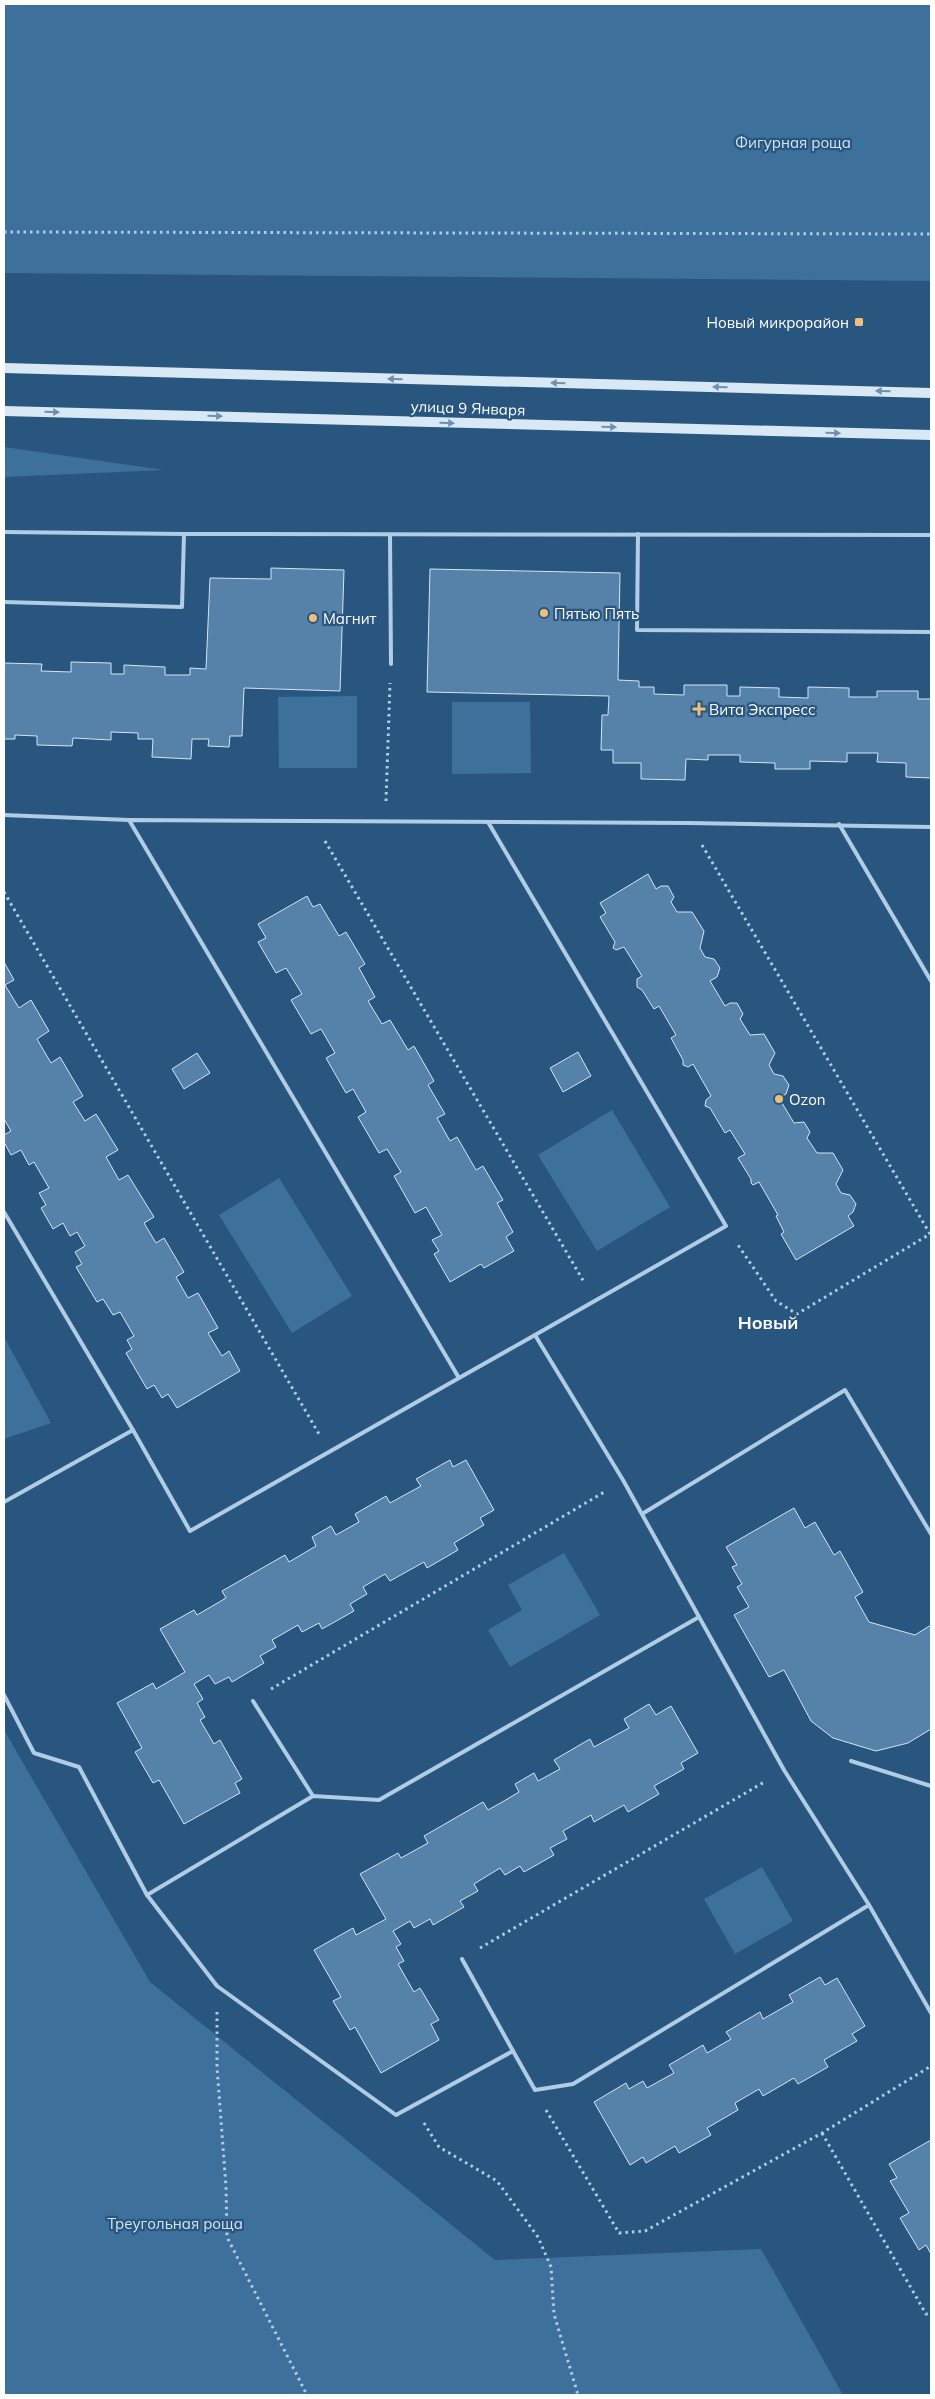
<svg xmlns="http://www.w3.org/2000/svg" width="935" height="2399" font-family="Mulish,sans-serif">
<rect width="100%" height="100%" fill="#29567f"/>
<g fill="#3e709c">
<path d="M4,4H931V281L4,273Z"/>
<path d="M4,447L164,470L4,477Z"/>
<path d="M357,696V768H279L278,697Z"/>
<path d="M452,702H530L531,773L452,774Z"/>
<path d="M612,1110L670,1207L597,1251L538,1155Z"/>
<path d="M279,1178L352,1296L292,1333L219,1215Z"/>
<path d="M4,1337L51,1423L4,1439Z"/>
<path d="M564,1553L600,1615L510,1667L488,1630L522,1610L508,1585Z"/>
<path d="M4,1730L150,1982L495,2260L761,2249L843,2395H4Z"/>
<path d="M762,1867L793,1921L735,1954L704,1899Z"/>
</g>
<g fill="#5682a9" stroke="#d3e5f4">
<path d="M271,568L344,570L340,691L244,688L242,736H230L229,747L208,746L209,739H192L191,759L152,757L153,739H138V733L111,732V740L73,738L72,746L37,745V736L15,735V739H4V663L42,664L41,671L71,672V662L111,663V674H124V665L165,667V675H190V668L206,669L210,578L271,579Z"/>
<path d="M430,569L620,573L618,680L639,681V687H654V694L684,695V685H727V696H740V687L779,688V697L808,698V687L849,688V697H877V691H918V699H931V778L906,777V763L877,762L878,753H847V762L810,761V769H775V763L740,762V755H708V760L686,759L685,780L641,779V763H613V750H601L602,715H608L609,696L427,692Z"/>
<path d="M648,874L656,889L661,886H668L674,897L671,902L677,912H692L704,931L700,948L705,957L714,959L720,968L717,977L710,981L725,1006L730,1003H737L743,1014L740,1019L750,1035L764,1034L775,1053L769,1065L774,1074L783,1076L789,1085L786,1094L779,1098L794,1123L804,1122L810,1132L807,1138L817,1153H833L843,1170L836,1184L841,1193L850,1195L856,1204L853,1212L848,1216L854,1226L796,1260L781,1234L784,1232L776,1216L778,1215L759,1182L753,1185L751,1183V1179L738,1158L745,1154L730,1130L725,1133L710,1108L705,1106L706,1100L711,1096L693,1064L688,1067L683,1065V1060L671,1038L676,1035L659,1006L654,1009L642,990L637,987V979L642,976L624,947L616,950L613,948L615,942L600,917L606,913L600,903Z"/>
<path d="M307,896L313,907L320,904L339,936L346,932L365,964L359,968L375,997L368,1001L382,1024L390,1020L408,1050L414,1046L434,1081L428,1085L445,1114L437,1118L450,1141L457,1137L476,1170L483,1166L503,1200L497,1203L513,1232L506,1237L514,1251L484,1268L481,1264L450,1282L434,1254L439,1251L432,1240L442,1235L426,1207L415,1213L394,1176L401,1172L387,1149L379,1153L358,1117L366,1112L353,1089L346,1093L326,1058L335,1053L321,1029L311,1034L291,1000L302,994L286,968L276,973L258,942L266,938L258,924Z"/>
<path d="M4,962L14,980L5,985L19,1008L31,1000L49,1031L37,1039L51,1063L60,1057L83,1096L73,1102L85,1121L96,1114L118,1150L106,1157L119,1180L128,1175L154,1217L144,1223L156,1243L164,1238L184,1272L176,1277L188,1298L198,1293L218,1328L208,1333L222,1356L229,1351L240,1371L177,1408L168,1394L162,1398L154,1385L147,1389L126,1353L132,1349L127,1340L134,1336L120,1312L113,1315L103,1299L97,1302L76,1267L82,1264L75,1252L85,1246L77,1232L70,1236L63,1223L53,1229L41,1208L46,1205L39,1193L49,1188L34,1162L29,1165L21,1150L11,1155L4,1142V1135L11,1131L4,1119Z"/>
<path d="M578,1052L591,1076L563,1092L550,1068Z"/>
<path d="M197,1053L210,1073L184,1089L172,1069Z"/>
<path d="M450,1460L453,1467L466,1460L494,1510L480,1518L484,1525L454,1543L458,1550L427,1568L424,1562L390,1581L385,1574L363,1587L367,1594L350,1604L354,1611L322,1629L319,1623L302,1632L298,1625L272,1640L276,1647L260,1656L264,1663L232,1682L229,1677L215,1684L209,1675L194,1684L203,1699L197,1703L205,1717L200,1720L214,1744L220,1740L242,1779L235,1783L240,1793L184,1824L159,1780L153,1783L135,1752L142,1748L117,1703L153,1683L156,1689L185,1672L160,1629L194,1610L197,1615L226,1598L222,1591L285,1555L289,1562L316,1546L312,1537L331,1526L336,1535L359,1522L355,1514L386,1496L390,1503L421,1486L416,1479Z"/>
<path d="M794,1508L805,1528L815,1522L834,1555L840,1551L863,1592L855,1597L869,1622L915,1635L931,1625V1729L908,1743L876,1751L833,1738L811,1721L784,1670L769,1677L734,1615L749,1607L737,1587L742,1584L732,1567L737,1565L726,1547Z"/>
<path d="M649,1704L656,1715L671,1706L698,1753L681,1763L684,1769L654,1786L659,1794L628,1812L624,1805L594,1822L591,1815L563,1831L567,1839L550,1848L554,1855L524,1872L520,1866L505,1875L500,1868L474,1884L478,1891L460,1901L464,1907L433,1925L430,1919L414,1928L410,1921L393,1931L401,1944L396,1947L404,1961L398,1964L414,1992L420,1988L439,2020L431,2024L439,2040L381,2073L355,2027L350,2030L333,2001L341,1997L314,1950L353,1928L356,1935L386,1919L360,1874L398,1853L401,1858L428,1843L424,1836L483,1802L488,1810L504,1801L519,1792L515,1784L534,1773L538,1781L560,1769L554,1760L590,1739L594,1747L629,1728L624,1719Z"/>
<path d="M820,1977L825,1985L837,1978L865,2026L852,2034L857,2041L824,2060L828,2067L798,2084L794,2078L763,2096L759,2089L735,2103L738,2110L707,2128L711,2135L679,2153L675,2146L646,2163L643,2157L630,2165L594,2102L626,2083L629,2089L643,2081L647,2088L674,2073L669,2065L703,2045L707,2053L731,2039L726,2032L760,2012L763,2019L793,2002L789,1995Z"/>
<path d="M931,2140V2254L926,2245L919,2250L900,2218L909,2213L890,2181L897,2178L889,2164Z"/>
</g>
<g fill="none" stroke-linecap="round" stroke-linejoin="round">
<g stroke="#b0cde5" stroke-width="3" stroke-dasharray="2.5 4" stroke-linecap="butt">
<path d="M4,232L931,234"/>
<path d="M386,801L390,683"/>
<path d="M325,841L584,1282"/>
<path d="M702,845L930,1234L797,1314L776,1301L736,1242"/>
<path d="M4,892L319,1434"/>
<path d="M271,1689L606,1491"/>
<path d="M480,1948L766,1781"/>
<path d="M217,2012V2067L226,2187L227,2237L307,2395"/>
<path d="M546,2110L619,2233L645,2231L822,2133L931,2066"/>
<path d="M424,2123L439,2147L497,2181L538,2237L551,2267L554,2314L578,2395"/>
<path d="M822,2133L926,2314H931"/>
</g>
<g stroke="#b0cde5" stroke-width="4">
<path d="M4,532L184,534"/>
<path d="M638,534L637,630L931,632"/>
<path d="M390,535L391,664"/>
<path d="M4,602L182,607L184,534L931,535"/>
<path d="M4,815L129,820"/>
<path d="M488,822L726,1226L535,1335"/>
<path d="M839,824L931,981"/>
<path d="M931,827L689,823L129,820L459,1378L535,1335L623,1480L784,1770L869,1905L931,2013"/>
<path d="M4,1212L133,1430L190,1531L459,1378"/>
<path d="M4,1502L133,1430"/>
<path d="M642,1514L845,1390L931,1534"/>
<path d="M4,1695L34,1753L79,1767L147,1895L217,1986L396,2115L513,2051L535,2090L573,2084L869,1905"/>
<path d="M253,1701L313,1796"/>
<path d="M851,1761L931,1786"/>
<path d="M147,1895L313,1796L379,1800L699,1617"/>
<path d="M462,1959L513,2051"/>
</g>
<g stroke="#d9e8f5" stroke-width="10">
<path d="M4,368L931,393"/>
<path d="M4,411L931,435"/>
</g>
</g>
<defs><path id="oneway-solid" d="M-6-.8H1V-3.2L6.5 0L1 3.2V.8H-6Z" transform="scale(1.25)"/></defs>
<g fill="#6f90ae">
<use href="#oneway-solid" transform="translate(395 379) rotate(-178)"/>
<use href="#oneway-solid" transform="translate(558 383) rotate(-178)"/>
<use href="#oneway-solid" transform="translate(720 387) rotate(-178)"/>
<use href="#oneway-solid" transform="translate(883 391) rotate(-179)"/>
<use href="#oneway-solid" transform="translate(52 412) rotate(2)"/>
<use href="#oneway-solid" transform="translate(215 416) rotate(2)"/>
<use href="#oneway-solid" transform="translate(447 423) rotate(2)"/>
<use href="#oneway-solid" transform="translate(609 427) rotate(2)"/>
<use href="#oneway-solid" transform="translate(833 433) rotate(1)"/>
</g>
<g fill="#ecc078" stroke="#29567f" stroke-width="2">
<rect x="854" y="317" width="10" height="10" rx="2.5"/>
<circle cx="544" cy="613" r="5"/>
<circle cx="313" cy="618" r="5"/>
<path d="M696.5 701.5h5v5h5v5h-5v5h-5v-5h-5v-5h5z"/>
<circle cx="779" cy="1099" r="5"/>
</g>
<g text-anchor="middle" dominant-baseline="central" stroke-width="4.5" stroke-linejoin="round" paint-order="stroke">
<g font-size="15" fill="#d3e5f4" stroke="#29567f">
<text x="793" y="142">Фигурная роща</text>
<text x="175" y="2223">Треугольная роща</text>
</g>
<g font-size="15" fill="#fff" stroke="#29567f" text-anchor="start">
<text x="849" y="322" text-anchor="end">Новый микрорайон</text>
<text x="554" y="613">Пятью Пять</text>
<text x="323" y="618">Магнит</text>
<text x="709" y="709">Вита Экспресс</text>
<text x="789" y="1099">Ozon</text>
</g>
<g font-size="15" fill="#fff" stroke="#29567f">
<text transform="translate(468 408) rotate(2)">улица 9 Января</text>
</g>
<g font-size="18" font-weight="bold" fill="#fff" stroke="#29567f">
<text x="768" y="1322">Новый</text>
</g>
</g>
<rect width="935" height="2399" fill="none" stroke="#ffffff" stroke-width="10"/>
</svg>
